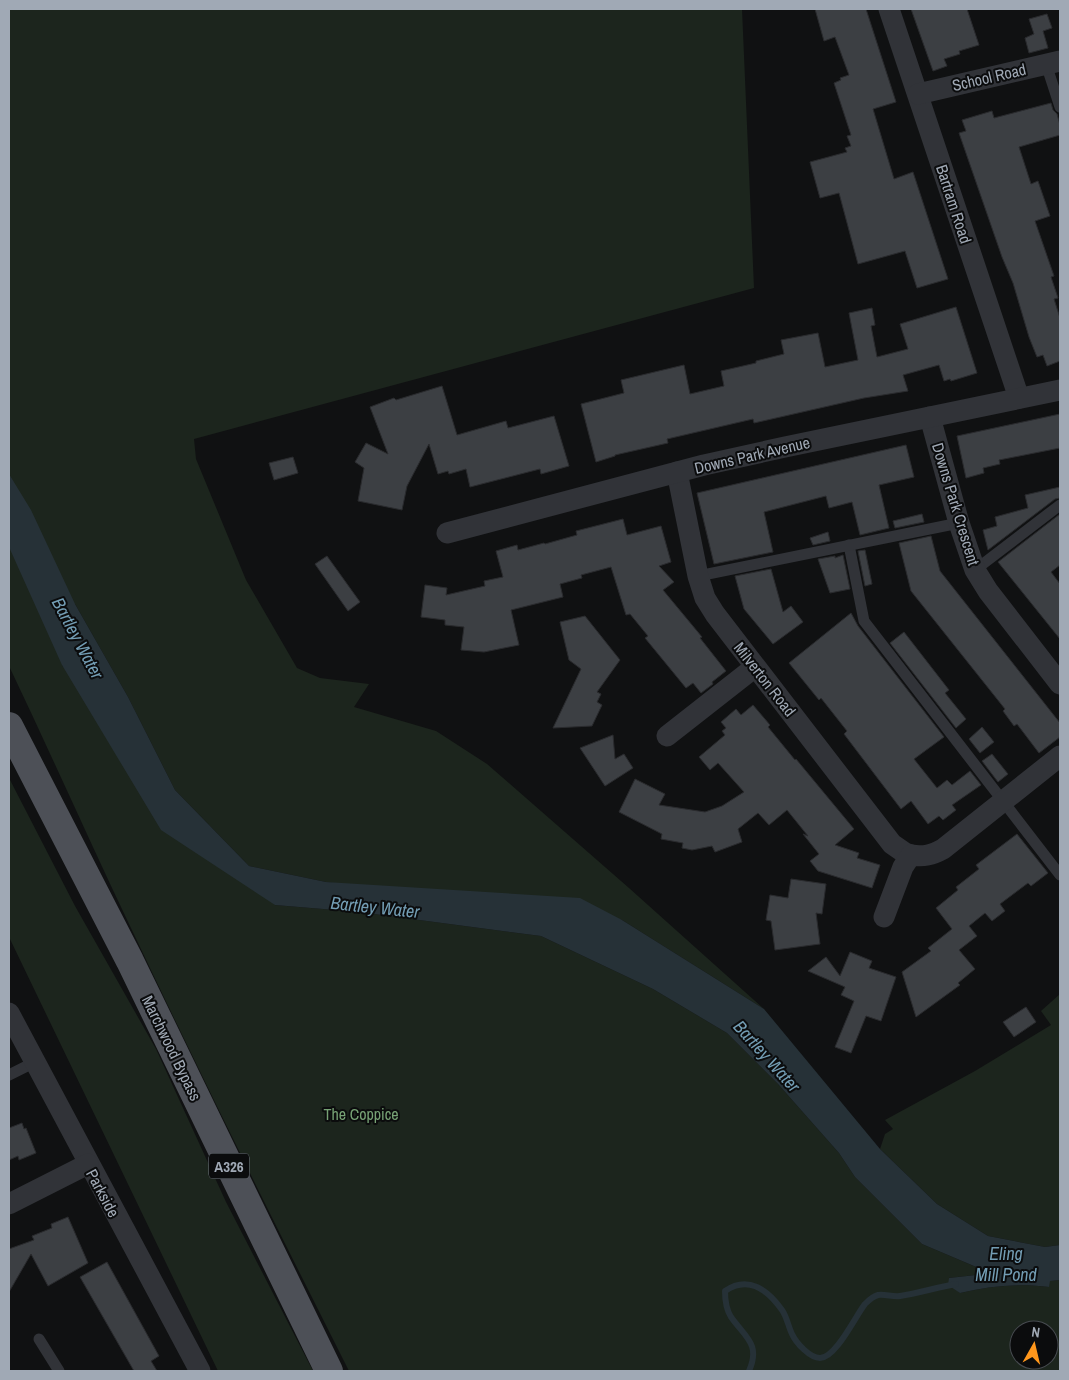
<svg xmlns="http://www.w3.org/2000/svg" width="1069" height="1380" font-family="'Archivo Narrow',sans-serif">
<rect width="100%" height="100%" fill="#101112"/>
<g fill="#1c251d" fill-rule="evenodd">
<path d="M9,9H742L754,288L194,439L196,459L246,580L297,668L320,678L369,684L354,707L436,731L487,764L629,888L764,1009L622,920L326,882L249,866L175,790L128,697L75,604L62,665L275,905L359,912L541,936L653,989L727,1033L778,1084L839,1153L855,1177L922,1244L981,1269L976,1275L949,1278L960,1293C989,1286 1020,1283 1049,1287V1281L1060,1280V1371H349C275,1224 201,1076 130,926C89,840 50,752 9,666ZM1019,1330H1049V1360H1019Z"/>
<path d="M9,778L75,906L156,1049L226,1202L313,1371H218L9,937Z"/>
<path d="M1060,994V1245L1045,1247L988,1236L937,1204L880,1149L885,1134L893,1129L885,1120L975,1071L1051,1025L1041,1011Z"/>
</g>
<path fill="#263137" d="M9,474L31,510L75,604L128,697L175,790L249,866L326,882L580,898L622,920L764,1009L880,1149L937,1204L988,1236L1045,1247L1060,1245V1280L1050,1281L1049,1287C1020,1283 989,1286 960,1293L948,1285L949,1278L976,1275L981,1269L922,1244L855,1177L839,1153L778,1084L727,1033L653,989L541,936L359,912L275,905L161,830L62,665L9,547Z"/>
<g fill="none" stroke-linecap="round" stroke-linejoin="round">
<path stroke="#263137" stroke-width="6" d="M749,1371C761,1344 745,1337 731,1317C726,1309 725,1299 725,1291C748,1275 768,1290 782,1310C787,1317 788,1326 792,1334C796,1343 810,1358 820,1358C836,1358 856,1315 865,1304C868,1301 874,1296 878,1295C885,1294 893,1297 900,1296C919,1293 938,1287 956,1284"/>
</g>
<g fill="#3c3f43" stroke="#2a2b2e">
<path d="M815,9H866L896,102L873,109L894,179L913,172L948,279L917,288L905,251L858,264L839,193L820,198L810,162L847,152L845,148L851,146L847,136L851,135L834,83L841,80L840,78L849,75L835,37L824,41Z"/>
<path d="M911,9H967L979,45L959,51L960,54L944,59L947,66L933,71Z"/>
<path d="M1047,14L1052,28L1043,31L1048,48L1029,53L1025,38L1034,34L1029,19Z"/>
<path d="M1051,103L1053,110L1057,114L1060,125V135L1019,147L1031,184L1038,181L1050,216L1035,221L1054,276L1051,277L1058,298L1054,299L1060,318V361L1047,366L1043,355L1037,357L1029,337L1013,283L1002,257L959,133L966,131L962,120L992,111L994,118Z"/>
<path d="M956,307L977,373L951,381L950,379L944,381L939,365L903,375L908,391L864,398L754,423L753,419L667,439L668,443L615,455V456L596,462L581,404L624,393L621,380L684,365L690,394L724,386L721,371L756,363V361L784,354L781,340L818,333L825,367L858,360L849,313L872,308L875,325L871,326L877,357L908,349L900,324Z"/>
<path d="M442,386L457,435L506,421L508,428L554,416L569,466L541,474L540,469L470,487L466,469L449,474L448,471L438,474L429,444L407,486L402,510L358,501L364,468L355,462L366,443L388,454L370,407L394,398L396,400Z"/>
<path d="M1060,414V448L999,460L1000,464L983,468L984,473L966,478L957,436Z"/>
<path d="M906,445L914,477L879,485L889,528L860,535L852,502L829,508L826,496L764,512L773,552L714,564L697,493Z"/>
<path d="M293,457L298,473L274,480L269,463Z"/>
<path d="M1060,487V498L1055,499L988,550L983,530L997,526L995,517L1028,508L1025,495Z"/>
<path d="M922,514L924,522L895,528L893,521Z"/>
<path d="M1060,514V565L1051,572L1060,584V639L998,562Z"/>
<path d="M623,519L627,535L661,526L671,562L659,566L674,582L663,590L702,637L700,638L726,671L712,682L713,684L701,693L693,683L686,688L645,638L648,636L630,614L626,615L611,567L581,575L582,578L560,584L563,597L511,610L519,645L484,652L461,650L464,627L445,625V620L421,617L425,585L447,588L446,595L485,586L484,581L503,577L496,551L517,545L518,550L544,543L545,544L577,535L576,531Z"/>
<path d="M828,532L830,541L813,545L810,538Z"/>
<path d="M931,536L940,571L1060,723V737L1039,753L1017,724L1014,726L1003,711L1005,709L911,591L899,543Z"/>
<path d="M865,550L872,584L865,586L858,551Z"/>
<path d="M843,555L850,589L830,593L818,559L835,556V558Z"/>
<path d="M327,556L360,602L348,611L315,564Z"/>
<path d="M771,569L783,612L791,606L803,622L773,644L744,609L735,576Z"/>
<path d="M851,613L858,626L944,737L914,759L937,788L947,780L952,785L970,771L981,785L952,805L956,810L943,820L939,816L928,824L911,801L901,809L844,734L847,731L821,698L819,700L789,663Z"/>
<path d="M585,616L620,660L597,692L601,694L597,702L602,705L592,726L553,728L581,669L569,660L560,622Z"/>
<path d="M904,632L949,690L945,693L966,719L956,728L890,643Z"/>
<path d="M753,705L770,725L768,727L795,760L796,759L854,829L835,845L859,853L857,858L880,865L872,888L818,871L810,861L819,854L803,834L808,836L787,810L769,825L758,813L738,829L742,842L715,852L712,846L692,850L682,848L683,843L661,839L662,834L619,812L635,779L665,794L659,805L705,812L722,806L744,792L718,763L710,770L699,757L725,735L722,731L726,728L721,722L736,709L741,715Z"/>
<path d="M982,727L994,742L980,753L969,739Z"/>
<path d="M613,735L615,759L624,754L633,768L605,786L580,748Z"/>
<path d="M992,754L1008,774L998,782L982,761Z"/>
<path d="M1017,834L1048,873L1031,886L1028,883L1000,904L1005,911L992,921L985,913L969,926L977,936L959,950L975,969L958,983L960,985L916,1017L902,972L931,951L928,948L952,929L936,908L958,890L956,887L979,869L976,865Z"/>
<path d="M791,879L826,884L822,914L816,913L820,944L775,950L771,921L766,920L770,895L788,898Z"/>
<path d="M850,952L872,961L869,968L896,977L881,1021L866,1016L851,1053L835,1047L854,1001L841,995L845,987L808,971L826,957L840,976Z"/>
<path d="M1026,1007L1036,1022L1014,1037L1003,1022Z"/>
<path d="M22,1123L24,1129L26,1128L36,1153L19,1160L18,1156L9,1160V1128Z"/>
<path d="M68,1217L88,1263L48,1286L31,1254L9,1292V1249L34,1240L32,1236L52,1228L51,1224Z"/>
<path d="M107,1262L159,1356L151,1361L157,1371H134L80,1277Z"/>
</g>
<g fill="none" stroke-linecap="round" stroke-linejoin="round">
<g stroke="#313338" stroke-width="11">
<path d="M1046,64L1060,107"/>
<path d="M849,545L864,621L1060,875"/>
<path d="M975,570L1060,505"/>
<path d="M698,576L959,523"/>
<path d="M9,1075L35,1062"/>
<path d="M39,1339L59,1371"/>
</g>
<g stroke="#313338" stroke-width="21">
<path d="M889,9L1019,398"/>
<path d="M918,94L1060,61"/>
<path d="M930,417L959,523L975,570L988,591L1060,684"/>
<path d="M677,472L698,576L705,598L715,614L892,844L905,853L911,855"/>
<path d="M447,533L704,465L785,447L1060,390"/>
<path d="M667,736L755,667"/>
<path d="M884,917L903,867L911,855C924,857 932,855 943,849L1060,756"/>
<path d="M9,1013L200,1371"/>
<path d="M9,1204L88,1164"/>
</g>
<path stroke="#4d5057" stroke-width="28" d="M9,726L130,961L329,1371"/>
</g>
<g text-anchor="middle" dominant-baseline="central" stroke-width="4" stroke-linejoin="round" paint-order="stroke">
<rect fill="#0b0c0d" stroke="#737a83" stroke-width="1" x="209" y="1153.5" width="40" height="25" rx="4"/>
<g font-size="15" font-weight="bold" fill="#a0a9b5">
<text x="229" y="1166">A326</text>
</g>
<g font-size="16" fill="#a0a9b5" stroke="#0b0c0d">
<text transform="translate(989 77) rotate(-13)">School Road</text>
<text transform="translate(954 204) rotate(72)">Bartram Road</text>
<text transform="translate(752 455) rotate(-13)">Downs Park Avenue</text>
<text transform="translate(956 504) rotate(73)">Downs Park Crescent</text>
<text transform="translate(765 679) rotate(52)">Milverton Road</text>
<text transform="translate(172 1048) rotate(64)">Marchwood Bypass</text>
<text transform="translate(103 1193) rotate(62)">Parkside</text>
</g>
<g font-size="16" fill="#77a275" stroke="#0b0c0d">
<text x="361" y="1114">The Coppice</text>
</g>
<g font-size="18" font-style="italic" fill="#739db4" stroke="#0b0c0d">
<text transform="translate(78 638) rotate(62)">Bartley Water</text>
<text transform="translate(375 907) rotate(6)">Bartley Water</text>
<text transform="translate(767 1056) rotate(48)">Bartley Water</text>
<text x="1006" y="1253">Eling<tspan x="1006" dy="21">Mill Pond</tspan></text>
</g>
</g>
<rect width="1069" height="1380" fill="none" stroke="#a0a9b5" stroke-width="20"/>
<g transform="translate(1034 1345) rotate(8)"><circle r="24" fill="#0b0c0d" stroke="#474b50"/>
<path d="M0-4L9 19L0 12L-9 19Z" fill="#ff971c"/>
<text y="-8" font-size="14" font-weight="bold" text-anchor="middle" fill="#a0a9b5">N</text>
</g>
</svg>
